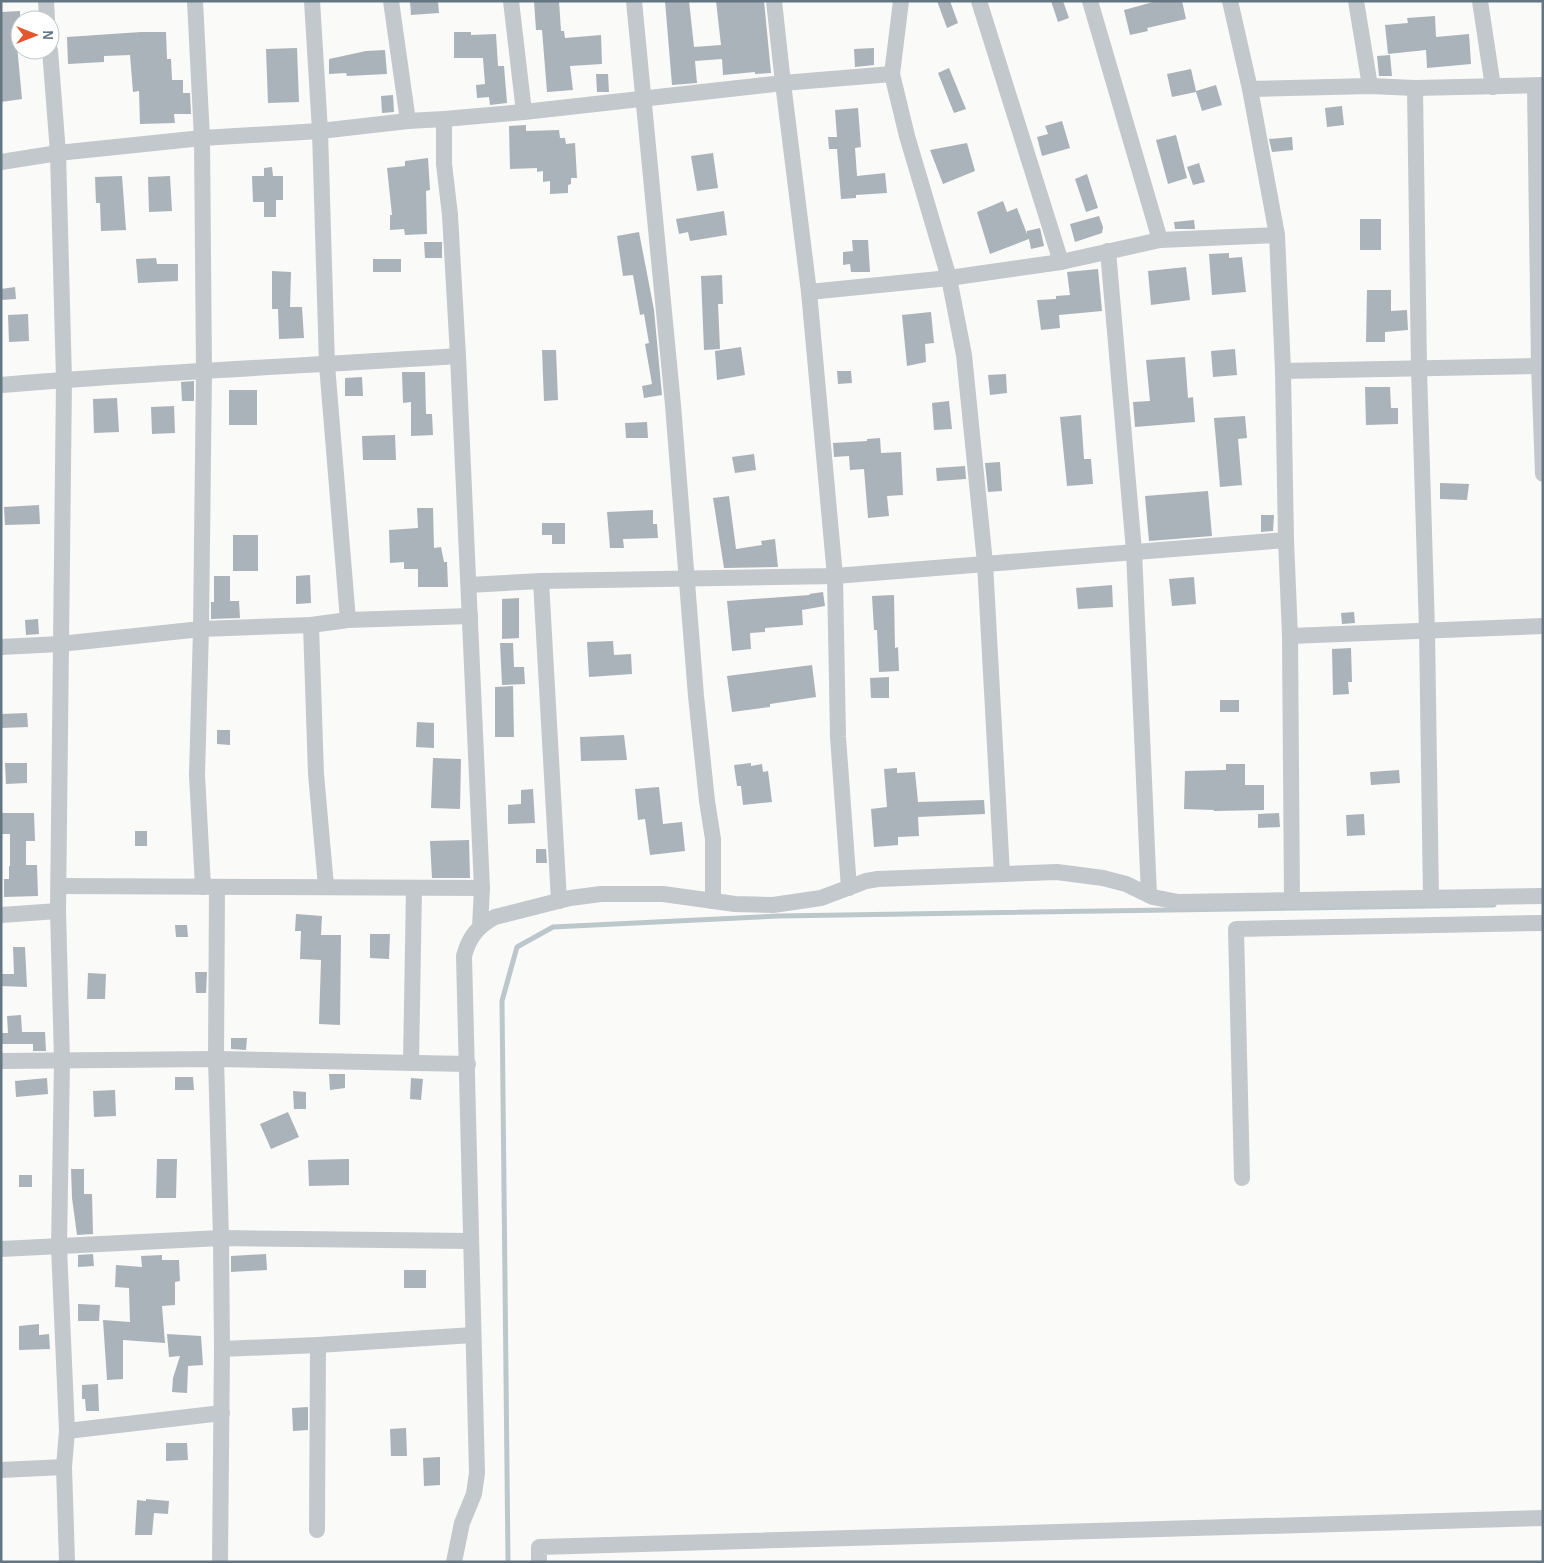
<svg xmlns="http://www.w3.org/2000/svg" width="1544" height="1563" font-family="'Alegreya Sans',sans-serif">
<rect width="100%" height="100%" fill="#fafaf8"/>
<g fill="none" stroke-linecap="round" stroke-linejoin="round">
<path stroke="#bbc7cb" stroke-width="5" d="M508,1562L502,1001L517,947L553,927L778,916L1494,905"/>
</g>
<g fill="#aab3b9">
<path d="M410,1H438L439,13L411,15Z"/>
<path d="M534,1H559L561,31H564L565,38L601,35L602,64L570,66L573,90L547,92L542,30H536Z"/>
<path d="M665,1H689L694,47L721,45L716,1H764L771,73L755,74V72L723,75L722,59L695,61L697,83L672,85Z"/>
<path d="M937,1H950L958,23L947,28Z"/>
<path d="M1051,1H1063L1069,18L1058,22Z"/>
<path d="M1157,1H1182L1186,19L1147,28L1148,31L1130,35L1124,10Z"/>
<path d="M20,11V35H16L22,99L1,102V12Z"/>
<path d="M1435,16L1436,37L1469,34L1471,64L1427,68L1426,50L1388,54L1385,25L1408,23L1407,18Z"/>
<path d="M141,32H166L167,59H171L172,80H183V93H190L191,114H174L175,123L140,124L139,91L133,92L130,55L104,56V62L68,64L67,37Z"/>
<path d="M454,32H471V35L496,34L498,66H504L507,103L490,105L489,97L477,98L476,85L485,84L483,58H454Z"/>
<path d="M297,48L299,102L268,103L266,49Z"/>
<path d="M874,48V65L855,67L854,49Z"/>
<path d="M385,50L387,74L347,76L346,73L329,74V59L366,51Z"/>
<path d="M1390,55L1392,76H1379L1377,56Z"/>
<path d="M949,68L966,109L954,113L938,73Z"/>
<path d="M1191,69L1196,91L1216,85L1222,105L1202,111L1196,92L1172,97L1167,74Z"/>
<path d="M596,74H608L609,92H597Z"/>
<path d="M393,95L394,112L382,113L381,96Z"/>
<path d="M1342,106L1344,125L1327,127L1325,108Z"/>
<path d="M858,108L861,147L855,148L857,176L885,173L887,193L856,195V198L841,199L837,149H829L828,137H837L835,110Z"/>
<path d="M1062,121L1070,148L1042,156L1037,137L1048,134L1045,126Z"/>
<path d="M526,125V131L559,130L560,138H565L566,144L575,143L577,178H571V184L568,185V193L550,194V181L543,182V171L537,172V168L510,169L509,126Z"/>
<path d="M1176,135L1187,178L1168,184L1156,140Z"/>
<path d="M1292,137L1293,150L1272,152L1269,139Z"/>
<path d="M967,143L975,171L943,184L930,150Z"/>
<path d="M713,153L718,188L697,191L691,156Z"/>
<path d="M428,158L430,190L426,191L427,234L405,235L404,229L390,230V215H392L387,168L405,166V161Z"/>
<path d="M1199,163L1205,182L1193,185L1187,167Z"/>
<path d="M272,167L273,176H283V200H276V217H264V202H253L252,176H264V168Z"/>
<path d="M1087,174L1098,208L1086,212L1075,179Z"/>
<path d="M122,176L126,230L101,231L100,203H96L95,177Z"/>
<path d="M170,176L172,211L149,212L148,177Z"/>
<path d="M1003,201L1007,212L1017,208L1027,234V231L1040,228L1044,246L1031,249L1029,239L990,254L977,212Z"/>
<path d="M724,211L727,235L690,241L688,232L679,234L676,219Z"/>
<path d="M1099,216L1103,227L1102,233L1075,242L1070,224Z"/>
<rect x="1360" y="219" width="21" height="31"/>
<path d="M1194,220L1195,229H1175L1174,222Z"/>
<path d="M639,232L654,310L662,395L644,398L642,386L652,384L645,344L649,343L644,314L640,315L633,275L623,276L617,236Z"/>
<path d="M852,240H868L870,272H851L850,264L843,265V252L853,251Z"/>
<path d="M424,242H442V258H425Z"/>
<path d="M1229,253V258L1242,257L1246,292L1212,295L1209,254Z"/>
<path d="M156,258L157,264H178V281L138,283L136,259Z"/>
<rect x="373" y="259" width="28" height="13"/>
<path d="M1186,267L1190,300L1151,305L1148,271Z"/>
<path d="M1098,269L1102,311L1059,315L1060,328L1041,330L1037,300L1056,299V296L1070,295L1067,272Z"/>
<path d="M272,271L291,272L290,307H302L304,338L279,339L278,309H272Z"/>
<path d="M722,275L723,304H718L720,349L704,350L701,276Z"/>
<path d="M15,287L16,299L1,300V289Z"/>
<path d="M1367,290H1391V311L1407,310L1408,330L1385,332V342H1366Z"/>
<path d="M931,312L934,343L925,344L926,362L907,366L902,315Z"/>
<path d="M28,314L29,341L9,342L8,315Z"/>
<path d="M741,347L745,375L717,380L715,351Z"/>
<path d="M1235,349L1237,375L1213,377L1211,351Z"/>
<path d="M542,350H556L558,400L544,401Z"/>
<path d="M1185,357L1188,398L1193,397L1195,422L1135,427L1133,402L1150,401L1146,360Z"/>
<path d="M837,371H851L852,383L838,384Z"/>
<path d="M402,372H425L426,414H432L433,435L411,436V402L403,403Z"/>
<path d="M1006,374L1007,393L990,395L988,375Z"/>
<path d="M362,377L363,396H345V378Z"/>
<path d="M194,381V401H182L181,382Z"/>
<path d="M1365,387H1390L1391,408H1398V424L1366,425Z"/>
<rect x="229" y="390" width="28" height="35"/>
<path d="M117,398L119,432L94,433L93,399Z"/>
<path d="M949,401L952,429L934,430L932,403Z"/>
<path d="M174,406L175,433L152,434L151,407Z"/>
<path d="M1081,415L1084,459H1091L1093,484L1067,486L1060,417Z"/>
<path d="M1245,416L1247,438L1238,439L1242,485L1220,487L1214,418Z"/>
<path d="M647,422L648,438H626L625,423Z"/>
<path d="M395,435L396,460H363L362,436Z"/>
<path d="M880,438L881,453L901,452L903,495L887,496L889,516L868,518L864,469L850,470L849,456L834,457L833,443L867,441V439Z"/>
<path d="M754,454L756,470L735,473L732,457Z"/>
<path d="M1000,462L1002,491L988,492L985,463Z"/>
<path d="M965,466L966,479L937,481L936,468Z"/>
<path d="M1440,483L1469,484L1467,500L1440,499Z"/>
<path d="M1208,491L1212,536L1149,541L1145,496Z"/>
<path d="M729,496L736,549L762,545L761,541L775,539L778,567L724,568L713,498Z"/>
<path d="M39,505L40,524L5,525L4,507Z"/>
<path d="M417,508H433L434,548L441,547L444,562H447L448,587H418V569H404V562L390,563L389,530L418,528Z"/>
<path d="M653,510V524H657L658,538L623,539L624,548H610L607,512Z"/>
<path d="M1261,515H1274L1273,531L1261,532Z"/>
<path d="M542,523H565V544H552V535H542Z"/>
<rect x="233" y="535" width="25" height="36"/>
<path d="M310,575L311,603L296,604V576Z"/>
<path d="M214,576H230V601H239L240,618L211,619V602H214Z"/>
<path d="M1194,577L1196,604L1172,606L1169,579Z"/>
<path d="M1112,585L1113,607L1078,609L1076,588Z"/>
<path d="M823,592L825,606L802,610L803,625L765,628V632L750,633L751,649L732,651L727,601L810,595L809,594Z"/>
<path d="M894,595L895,648L898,647L899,671L879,672L877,630H874L872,596Z"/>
<path d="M519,598V638L502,639V599Z"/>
<path d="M1354,612L1355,623L1342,624L1341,613Z"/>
<path d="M38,619L39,634L26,635L25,620Z"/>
<path d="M613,641L614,655L631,654L632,674L589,677L587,642Z"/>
<path d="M500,643H513L514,667H524L525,684L502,685Z"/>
<path d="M1351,648L1352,682H1348L1349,694L1333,695L1332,649Z"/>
<path d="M812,665L816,697L770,704V707L732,712L727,676Z"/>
<path d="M889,677V698H871L870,678Z"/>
<path d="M513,686L514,737H495V687Z"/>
<rect x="1220" y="700" width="19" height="12"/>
<path d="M27,713L28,727L1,728V714Z"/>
<path d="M417,722L434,723V748L416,747Z"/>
<path d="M217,730H230V745L217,744Z"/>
<path d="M624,735L627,760L581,761L580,737Z"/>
<path d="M433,758L461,759L460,809L431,808Z"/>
<path d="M5,763H27V783L6,784Z"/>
<path d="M751,763V766L762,764L763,772L768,771L772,802L743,805L741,786H737L734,765Z"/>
<path d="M1226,764H1245V785H1264V810L1214,811V810L1184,809L1185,771L1226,770Z"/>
<path d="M897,768V773L915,772L918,802L984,800L985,814L918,817L919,836L898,837V845L874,847L871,809L887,807L884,769Z"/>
<path d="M1399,770L1400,783L1371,785L1370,772Z"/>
<path d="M659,787L663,824L682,822L685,851L650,855L645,819L638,820L635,789Z"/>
<path d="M533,789L535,823L508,824V805L521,804V790Z"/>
<path d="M1,813H34L35,841H26V865H37L38,896L4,897V879H9V866H10V834H1Z"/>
<path d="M1279,813L1280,827L1258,828V814Z"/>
<path d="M1364,814L1365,835L1347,836L1346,815Z"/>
<rect x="135" y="831" width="12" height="15"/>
<path d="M469,840L470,878H432L430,841Z"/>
<path d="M536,849H546L547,863H536Z"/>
<path d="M296,914L322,916L321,935H341L340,1025L319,1024L321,960L300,959L301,931H295Z"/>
<path d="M175,925H187L188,937H176Z"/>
<path d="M370,934H390L389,959L370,958Z"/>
<path d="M13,947H25L27,987L1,986V974H14Z"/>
<path d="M195,972H207L206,993H196Z"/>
<path d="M88,973L106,974L105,999H87Z"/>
<path d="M21,1015L22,1032H45L46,1051H33V1044H1V1033H8L7,1016Z"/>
<path d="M231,1038H247L246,1050L231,1049Z"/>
<path d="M329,1074H345V1088L330,1090Z"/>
<path d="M175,1077H193L194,1090H175Z"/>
<path d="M47,1078L48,1094L16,1097L15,1081Z"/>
<path d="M411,1078L423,1079L421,1100L410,1099Z"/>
<path d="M115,1090L116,1116L94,1117L93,1091Z"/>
<path d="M293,1091L306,1092V1109H294Z"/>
<path d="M288,1112L299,1137L271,1149L260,1124Z"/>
<path d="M157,1159H177L176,1198H156Z"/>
<path d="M349,1159V1185L309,1186L308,1160Z"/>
<path d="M71,1169H84V1194H92L93,1234L77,1235L72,1198Z"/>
<rect x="19" y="1175" width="13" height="12"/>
<path d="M93,1254L94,1266L78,1267V1255Z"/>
<path d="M266,1254L267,1270L231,1272V1256Z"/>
<path d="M162,1255V1260H179L180,1281L175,1282V1305L162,1306L165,1343L123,1340V1379L107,1380L103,1320L130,1322L129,1288L115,1287L116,1265L142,1267L141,1256Z"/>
<rect x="404" y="1270" width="22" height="18"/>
<path d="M78,1304L100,1305L99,1321H78Z"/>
<path d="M39,1324V1335L49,1334L50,1349L19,1350V1326Z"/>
<path d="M167,1334L201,1336L203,1365L188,1366L187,1393L172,1392L173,1378L180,1356L169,1357Z"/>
<path d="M98,1384L99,1411H86L85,1399H82V1385Z"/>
<path d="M308,1407V1430L293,1431L292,1408Z"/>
<path d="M406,1428L407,1456H391L390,1429Z"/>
<path d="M166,1443H187L188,1460L166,1461Z"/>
<path d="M440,1457V1485L424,1486L423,1458Z"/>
<path d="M146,1499L169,1501L168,1514L154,1513L152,1535H135L137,1500L146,1501Z"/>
</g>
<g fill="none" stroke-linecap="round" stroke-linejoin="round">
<g stroke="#c3c8cc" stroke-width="16">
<path d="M46,1L47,20"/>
<path d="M195,1L202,138L204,371L201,629L197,775L203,887"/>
<path d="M312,1L320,131L327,365L348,620"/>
<path d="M391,1L408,121"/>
<path d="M511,1L524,112"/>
<path d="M634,1L673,405L696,696L707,801L713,839V901"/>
<path d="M774,1L783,83L809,292L835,576L838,737L849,888"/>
<path d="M901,1L892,74L907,136L949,278L964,355L985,563L1002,874"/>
<path d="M979,1L1061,262"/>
<path d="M1090,1L1160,240"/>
<path d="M1230,1L1250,89L1277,235L1283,371L1286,540L1290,636L1292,901"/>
<path d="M1356,1L1370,86"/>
<path d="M1480,1L1493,87"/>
<path d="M50,50L58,153L64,380L58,911L62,1060L59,1248L67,1431L64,1467L67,1562"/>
<path d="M1535,86L1539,366L1543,474"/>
<path d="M1415,88L1419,369L1427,630L1431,899"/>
<path d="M1250,89L1370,86L1415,88L1543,85"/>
<path d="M444,119V164L450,215L458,356L482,888L480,927"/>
<path d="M1,162L58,153L202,138L320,131L408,121L444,119L524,112L783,83L892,74"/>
<path d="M1108,251L1134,551L1149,895"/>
<path d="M809,292L949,278L1061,262L1160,240L1277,235"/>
<path d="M1283,371L1543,366"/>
<path d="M1,385C153,372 306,366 458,356"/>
<path d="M541,581L559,901"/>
<path d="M469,585L541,581L835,576L1286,540"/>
<path d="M311,625L316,774L326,886"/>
<path d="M1290,636L1543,626"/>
<path d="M1,647L60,644L201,629L311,625L348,620L470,616"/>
<path d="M59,886C200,887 341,887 482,888"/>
<path d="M217,888L216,1059L221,1238L222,1349L220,1562"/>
<path d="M1,915L58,911"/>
<path d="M1,1061L216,1059L468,1064"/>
<path d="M411,1063L414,888"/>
<path d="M1242,1178L1236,929L1543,923"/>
<path d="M1,1249L221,1238L471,1241"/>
<path d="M222,1349L318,1345L473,1335"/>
<path d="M67,1431L222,1413"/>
<path d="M1,1470L64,1467"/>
<path d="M317,1530L318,1345"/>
<path d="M454,1562L462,1523L474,1494L477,1473L464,956C469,937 478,926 495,917L570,898L601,894H663L735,904L773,905L821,898L866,881L878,879L1057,872L1103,878L1126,884L1153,897L1178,902L1543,896"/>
<path d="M539,1562V1547L1543,1518"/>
</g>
</g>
<rect width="1544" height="1563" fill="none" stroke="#657683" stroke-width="5"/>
<g transform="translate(35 35) rotate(90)"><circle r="24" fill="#ffffff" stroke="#c1c8cd"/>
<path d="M0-4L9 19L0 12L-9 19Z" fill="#e4572e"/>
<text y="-8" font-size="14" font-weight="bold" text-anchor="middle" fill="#657683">N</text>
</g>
</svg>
